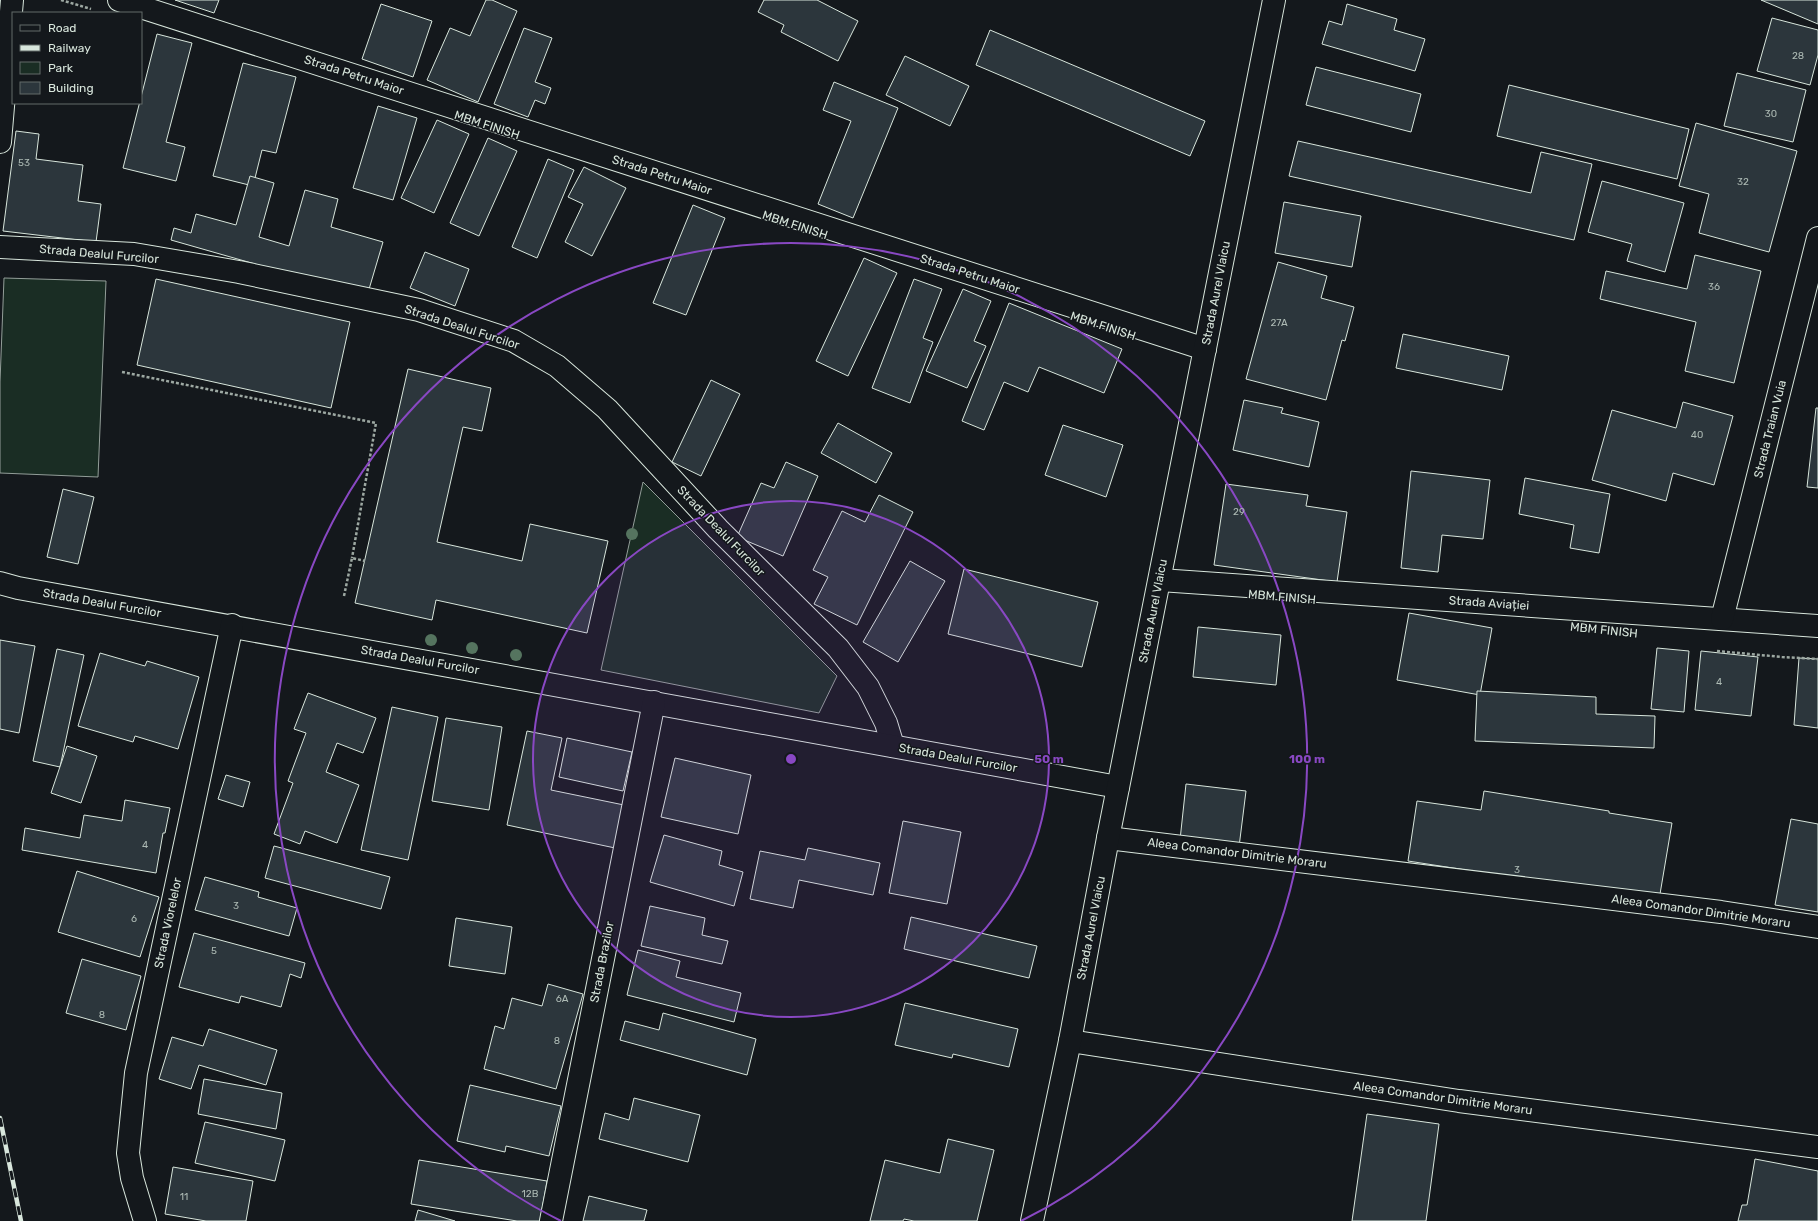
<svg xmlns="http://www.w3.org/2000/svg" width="1818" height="1221" font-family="Rubik,sans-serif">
<rect width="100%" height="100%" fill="#14181c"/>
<g fill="#1a2d24" stroke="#939e99">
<path d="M4,278L106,281L98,477L0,473V382Z"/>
<path d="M643,482L837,676L819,713L601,670Z"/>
</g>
<g fill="#2c363c" stroke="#d8e6dc">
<path d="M175,0H219L214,13Z"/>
<path d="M486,0H492L517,11L478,102L427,80L450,28L470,36Z"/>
<path d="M764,0H817L858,21L838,61L781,32L784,25L758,12Z"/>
<path d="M1761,0H1818V24Z"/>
<path d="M381,4L432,21L413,77L362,59Z"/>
<path d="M1347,4L1397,19L1394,30L1425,39L1415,71L1322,44L1329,21L1342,25Z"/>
<path d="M1772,18L1818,30V55L1810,85L1757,71Z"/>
<path d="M524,28L552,38L535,82L551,88L545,104L535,100L528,117L494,104Z"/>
<path d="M990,30L1205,121L1190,156L976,65Z"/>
<path d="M157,34L192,43L166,142L185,147L176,181L123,168Z"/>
<path d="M905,56L969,86L950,126L886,95Z"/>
<path d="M243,63L296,77L276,153L262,150L253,186L213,176Z"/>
<path d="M1316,67L1421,94L1411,132L1306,105Z"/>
<path d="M1737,73L1806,90L1793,142L1724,126Z"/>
<path d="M834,82L898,108L853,218L818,204L851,121L823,110Z"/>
<path d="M1509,85L1689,129L1677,179L1497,136Z"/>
<path d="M378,106L417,118L393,200L353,188Z"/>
<path d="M437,120L469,134L434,213L401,198Z"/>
<path d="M1696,123L1797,151L1769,252L1699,233L1709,194L1679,186Z"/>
<path d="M16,131L39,134L36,159L83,165L78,201L101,204L96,242L3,231Z"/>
<path d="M488,138L517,151L479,236L450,223Z"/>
<path d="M1298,141L1531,193L1541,152L1592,164L1574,240L1289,176Z"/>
<path d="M548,159L574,170L537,258L512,247Z"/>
<path d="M584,167L626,188L592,256L565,242L583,204L568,197Z"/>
<path d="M250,176L274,183L259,237L289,246L305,190L338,199L331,227L383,242L367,296L171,240L174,228L191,233L196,214L236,225Z"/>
<path d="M1602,181L1684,203L1665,272L1627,261L1632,244L1588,232Z"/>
<path d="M1284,202L1361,216L1352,267L1275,253Z"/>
<path d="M693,205L725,218L686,315L653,303Z"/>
<path d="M425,252L469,269L455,306L410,288Z"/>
<path d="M1695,255L1761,271L1734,383L1685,371L1696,322L1600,299L1606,271L1687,289Z"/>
<path d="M864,258L897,273L848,376L816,361Z"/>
<path d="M1278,262L1327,276L1321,298L1354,307L1345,341L1342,340L1326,400L1246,379Z"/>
<path d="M156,279L350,322L331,408L137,365Z"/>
<path d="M914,279L942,289L923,338L933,342L910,403L872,388Z"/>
<path d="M963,289L991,301L974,341L986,346L967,388L926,371Z"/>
<path d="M1009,303L1122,349L1104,393L1039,367L1028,392L1004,382L984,430L962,421Z"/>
<path d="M1403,334L1509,356L1502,390L1396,368Z"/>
<path d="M408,369L491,388L482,431L463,427L437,542L522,561L530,524L608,541L587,633L436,600L432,620L355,603Z"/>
<path d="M711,380L740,394L701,476L672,462Z"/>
<path d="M1244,400L1283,408L1281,413L1319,422L1309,467L1233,450Z"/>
<path d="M1683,402L1733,416L1714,485L1673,473L1666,501L1592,480L1612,410L1676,428Z"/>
<path d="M1816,408H1818V488L1807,487Z"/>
<path d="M838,423L892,453L876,483L821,453Z"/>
<path d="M1063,425L1123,445L1106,497L1045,475Z"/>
<path d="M786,462L818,476L783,556L737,537L761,483L774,488Z"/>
<path d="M1411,471L1490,480L1483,539L1442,535L1438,572L1401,568Z"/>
<path d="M1525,478L1610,494L1599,553L1570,548L1574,525L1519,514Z"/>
<path d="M1226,484L1308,495L1306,506L1347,512L1337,582L1214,565Z"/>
<path d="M63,489L94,497L78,564L47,557Z"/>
<path d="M879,495L913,512L857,625L814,604L828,577L813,570L842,511L865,522Z"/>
<path d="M910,561L945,581L898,662L863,642Z"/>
<path d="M964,569L1098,602L1082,667L948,634Z"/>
<path d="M1409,613L1492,628L1480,695L1397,680Z"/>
<path d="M1198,627L1281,635L1276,685L1193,677Z"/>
<path d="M0,640L35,646L19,733L0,729Z"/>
<path d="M1657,648L1689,651L1684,712L1651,709Z"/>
<path d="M57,649L84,655L60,767L33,761Z"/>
<path d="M1701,651L1758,657L1751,716L1695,710Z"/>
<path d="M100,653L145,666L147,661L199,677L178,749L135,736L133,742L78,726Z"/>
<path d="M1799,658L1818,659V728L1794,725Z"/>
<path d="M1477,691L1596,697V714L1655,716L1654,748L1475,741Z"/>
<path d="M308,693L376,718L363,753L337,743L326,772L359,785L337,843L305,831L300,844L274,834L293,783L288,781L306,733L294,729Z"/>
<path d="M392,707L438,717L408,860L361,850Z"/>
<path d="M446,718L502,727L489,810L432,801Z"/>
<path d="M527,731L562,738L551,790L624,805L615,848L507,825Z"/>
<path d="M567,738L632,752L623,791L559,777Z"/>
<path d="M67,746L97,756L81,803L51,793Z"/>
<path d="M675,758L751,775L738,834L661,817Z"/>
<path d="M226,775L250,782L243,807L218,799Z"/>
<path d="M1186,784L1246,791L1239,847L1180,840Z"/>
<path d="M1484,791L1609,811V813L1672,823L1659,900L1408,861L1417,801L1481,810Z"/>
<path d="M125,800L170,808L165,833H163L156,873L22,850L25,828L80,838L84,815L122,821Z"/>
<path d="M1791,819L1818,824V912L1775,905Z"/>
<path d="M903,821L961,832L947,904L889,893Z"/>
<path d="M664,835L722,851L719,865L743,872L734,906L650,882Z"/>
<path d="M274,846L390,877L381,909L265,878Z"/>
<path d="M808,848L880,863L873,895L799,880L793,908L750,899L760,851L805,860Z"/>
<path d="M77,871L159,897L140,957L58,932Z"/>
<path d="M205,877L259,892L258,897L297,908L289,936L195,910Z"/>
<path d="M650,906L705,918L702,935L728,941L722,964L641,946Z"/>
<path d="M911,917L1037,946L1029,978L904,949Z"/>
<path d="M456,918L512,927L505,974L449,966Z"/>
<path d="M194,933L305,963L301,978L290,974L281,1007L241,996L239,1003L179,987Z"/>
<path d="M638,950L680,961L676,977L741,993L734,1022L627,995Z"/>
<path d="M82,959L141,976L126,1030L66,1013Z"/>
<path d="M548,984L583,994L556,1089L484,1069L495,1026L504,1029L512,998L542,1006Z"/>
<path d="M905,1003L1018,1029L1009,1067L953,1054L952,1058L895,1045Z"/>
<path d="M663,1013L756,1039L747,1075L620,1040L625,1021L659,1030Z"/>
<path d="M209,1029L277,1050L266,1085L199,1065L191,1089L159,1079L172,1037L203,1046Z"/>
<path d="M204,1079L282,1093L276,1129L198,1114Z"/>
<path d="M470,1085L561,1106L549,1156L506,1146L505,1152L457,1141Z"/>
<path d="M634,1098L700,1115L688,1162L599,1139L605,1113L629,1120Z"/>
<path d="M1367,1114L1439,1124L1426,1221H1352Z"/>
<path d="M205,1122L285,1140L275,1181L195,1163Z"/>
<path d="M948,1139L994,1150L977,1221H914L904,1219L903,1221H870L885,1160L940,1173Z"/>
<path d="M1755,1159L1818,1171V1221H1738L1742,1205H1747Z"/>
<path d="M419,1160L547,1181L540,1221H517L411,1204Z"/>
<path d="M173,1167L253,1181L246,1221H206L165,1214Z"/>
<path d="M589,1196L647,1210L644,1221H583Z"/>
<path d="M418,1210L455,1221H415Z"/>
</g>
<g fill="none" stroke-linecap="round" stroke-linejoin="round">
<g stroke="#d8e6dc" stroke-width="24">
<g id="street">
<path d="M119,0L1205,349"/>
<path d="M0,142L12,0"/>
<path d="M0,247L134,254L239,272L419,310L514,341L557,366L607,409L718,529L838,648L868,687L886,723L893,746"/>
<path d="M1160,580L1818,626"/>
<path d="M0,583L18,588L1118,787"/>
<path d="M1722,619L1818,238"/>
<path d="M1108,838L1721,912L1818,927"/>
<path d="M1070,1041L1459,1101L1818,1147"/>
<path d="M145,1221L132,1178L128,1153L136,1073L232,625"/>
<path d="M551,1221L654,702"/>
</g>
</g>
<g stroke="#d8e6dc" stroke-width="24">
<path id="primary" d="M1032,1221L1070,1041L1108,838L1274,0"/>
</g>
<g stroke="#9da8a2" stroke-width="2.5" stroke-dasharray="3 2" stroke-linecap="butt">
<path d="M61,0L91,9"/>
<path d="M122,372L376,423L352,558"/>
<path d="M344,596L352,558L365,561"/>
<path d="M1717,651L1782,657L1818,659"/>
</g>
<use href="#street" stroke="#14181c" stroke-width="22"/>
<use href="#primary" stroke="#14181c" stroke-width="22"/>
<g stroke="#d8e6dc" stroke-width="4.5">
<path id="rail" d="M0,1118L21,1221"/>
</g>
<use href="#rail" stroke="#14181c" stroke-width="3" stroke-dasharray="9" stroke-linecap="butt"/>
</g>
<g fill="#55745f">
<circle cx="632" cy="534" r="6"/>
<circle cx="431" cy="640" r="6"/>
<circle cx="472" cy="648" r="6"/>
<circle cx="516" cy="655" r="6"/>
</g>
<circle cx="791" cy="759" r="258" fill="#8948c3" fill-opacity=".12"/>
<g fill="none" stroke="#8948c3" stroke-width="2">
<circle cx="791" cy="759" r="258"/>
<path d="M561 1221A516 516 0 1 1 1021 1221"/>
</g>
<g text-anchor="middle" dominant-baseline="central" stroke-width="3" stroke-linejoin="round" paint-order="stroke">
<g font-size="10" fill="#adbab4">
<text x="1798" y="56">28</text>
<text x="1771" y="114">30</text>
<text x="24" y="163">53</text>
<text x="1743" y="182">32</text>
<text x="1714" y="287">36</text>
<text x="1279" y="323">27A</text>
<text x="1697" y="435">40</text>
<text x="1239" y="512">29</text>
<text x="1719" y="682">4</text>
<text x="145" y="845">4</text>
<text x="1517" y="870">3</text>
<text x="236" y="906">3</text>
<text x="134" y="919">6</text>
<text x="214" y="951">5</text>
<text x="562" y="999">6A</text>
<text x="102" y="1015">8</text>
<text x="557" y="1041">8</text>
<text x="530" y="1194">12B</text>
<text x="184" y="1197">11</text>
</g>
<g font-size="12" fill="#d8e6dc" stroke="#14181c">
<text transform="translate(354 75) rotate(18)">Strada Petru Maior</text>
<text transform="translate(487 125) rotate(18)">MBM FINISH</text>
<text transform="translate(662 175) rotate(18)">Strada Petru Maior</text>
<text transform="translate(795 225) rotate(18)">MBM FINISH</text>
<text transform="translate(99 254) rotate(5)">Strada Dealul Furcilor</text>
<text transform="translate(970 274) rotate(18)">Strada Petru Maior</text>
<text transform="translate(1216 293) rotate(-79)">Strada Aurel Vlaicu</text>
<text transform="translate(1103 326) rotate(18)">MBM FINISH</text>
<text transform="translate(462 327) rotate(18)">Strada Dealul Furcilor</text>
<text transform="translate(1770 429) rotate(-76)">Strada Traian Vuia</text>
<text transform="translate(721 531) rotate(46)">Strada Dealul Furcilor</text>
<text transform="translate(1282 597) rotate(5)">MBM FINISH</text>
<text transform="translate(102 603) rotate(10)">Strada Dealul Furcilor</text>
<text transform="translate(1489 603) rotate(4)">Strada Aviației</text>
<text transform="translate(1153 611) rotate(-79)">Strada Aurel Vlaicu</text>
<text transform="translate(1604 630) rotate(6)">MBM FINISH</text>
<text transform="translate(420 660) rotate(10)">Strada Dealul Furcilor</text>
<text transform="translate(958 758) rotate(10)">Strada Dealul Furcilor</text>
<text transform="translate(1237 853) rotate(7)">Aleea Comandor Dimitrie Moraru</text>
<text transform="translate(1701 911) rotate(8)">Aleea Comandor Dimitrie Moraru</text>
<text transform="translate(168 923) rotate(-78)">Strada Viorelelor</text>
<text transform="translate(1091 928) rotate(-79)">Strada Aurel Vlaicu</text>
<text transform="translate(602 962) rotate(-79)">Strada Brazilor</text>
<text transform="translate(1443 1098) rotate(8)">Aleea Comandor Dimitrie Moraru</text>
</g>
</g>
<circle cx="791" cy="759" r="6" fill="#8948c3" stroke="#14181c" stroke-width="2"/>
<g font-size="12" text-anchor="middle" font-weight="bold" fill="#8948c3" stroke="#14181c" stroke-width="3" stroke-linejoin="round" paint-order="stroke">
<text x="1049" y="763">50 m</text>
<text x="1307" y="763">100 m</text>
</g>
<rect x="12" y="12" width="130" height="92" fill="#14181c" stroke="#626a69"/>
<rect x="20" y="25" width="20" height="6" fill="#14181c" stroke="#626a69"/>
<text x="48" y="32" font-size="12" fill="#d8e6dc">Road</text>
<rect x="20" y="45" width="20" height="6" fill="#d8e6dc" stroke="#626a69"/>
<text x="48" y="52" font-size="12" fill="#d8e6dc">Railway</text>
<rect x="20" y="62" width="20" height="12" fill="#1a2d24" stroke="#626a69"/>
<text x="48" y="72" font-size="12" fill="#d8e6dc">Park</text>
<rect x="20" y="82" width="20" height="12" fill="#2c363c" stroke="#626a69"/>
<text x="48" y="92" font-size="12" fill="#d8e6dc">Building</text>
</svg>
